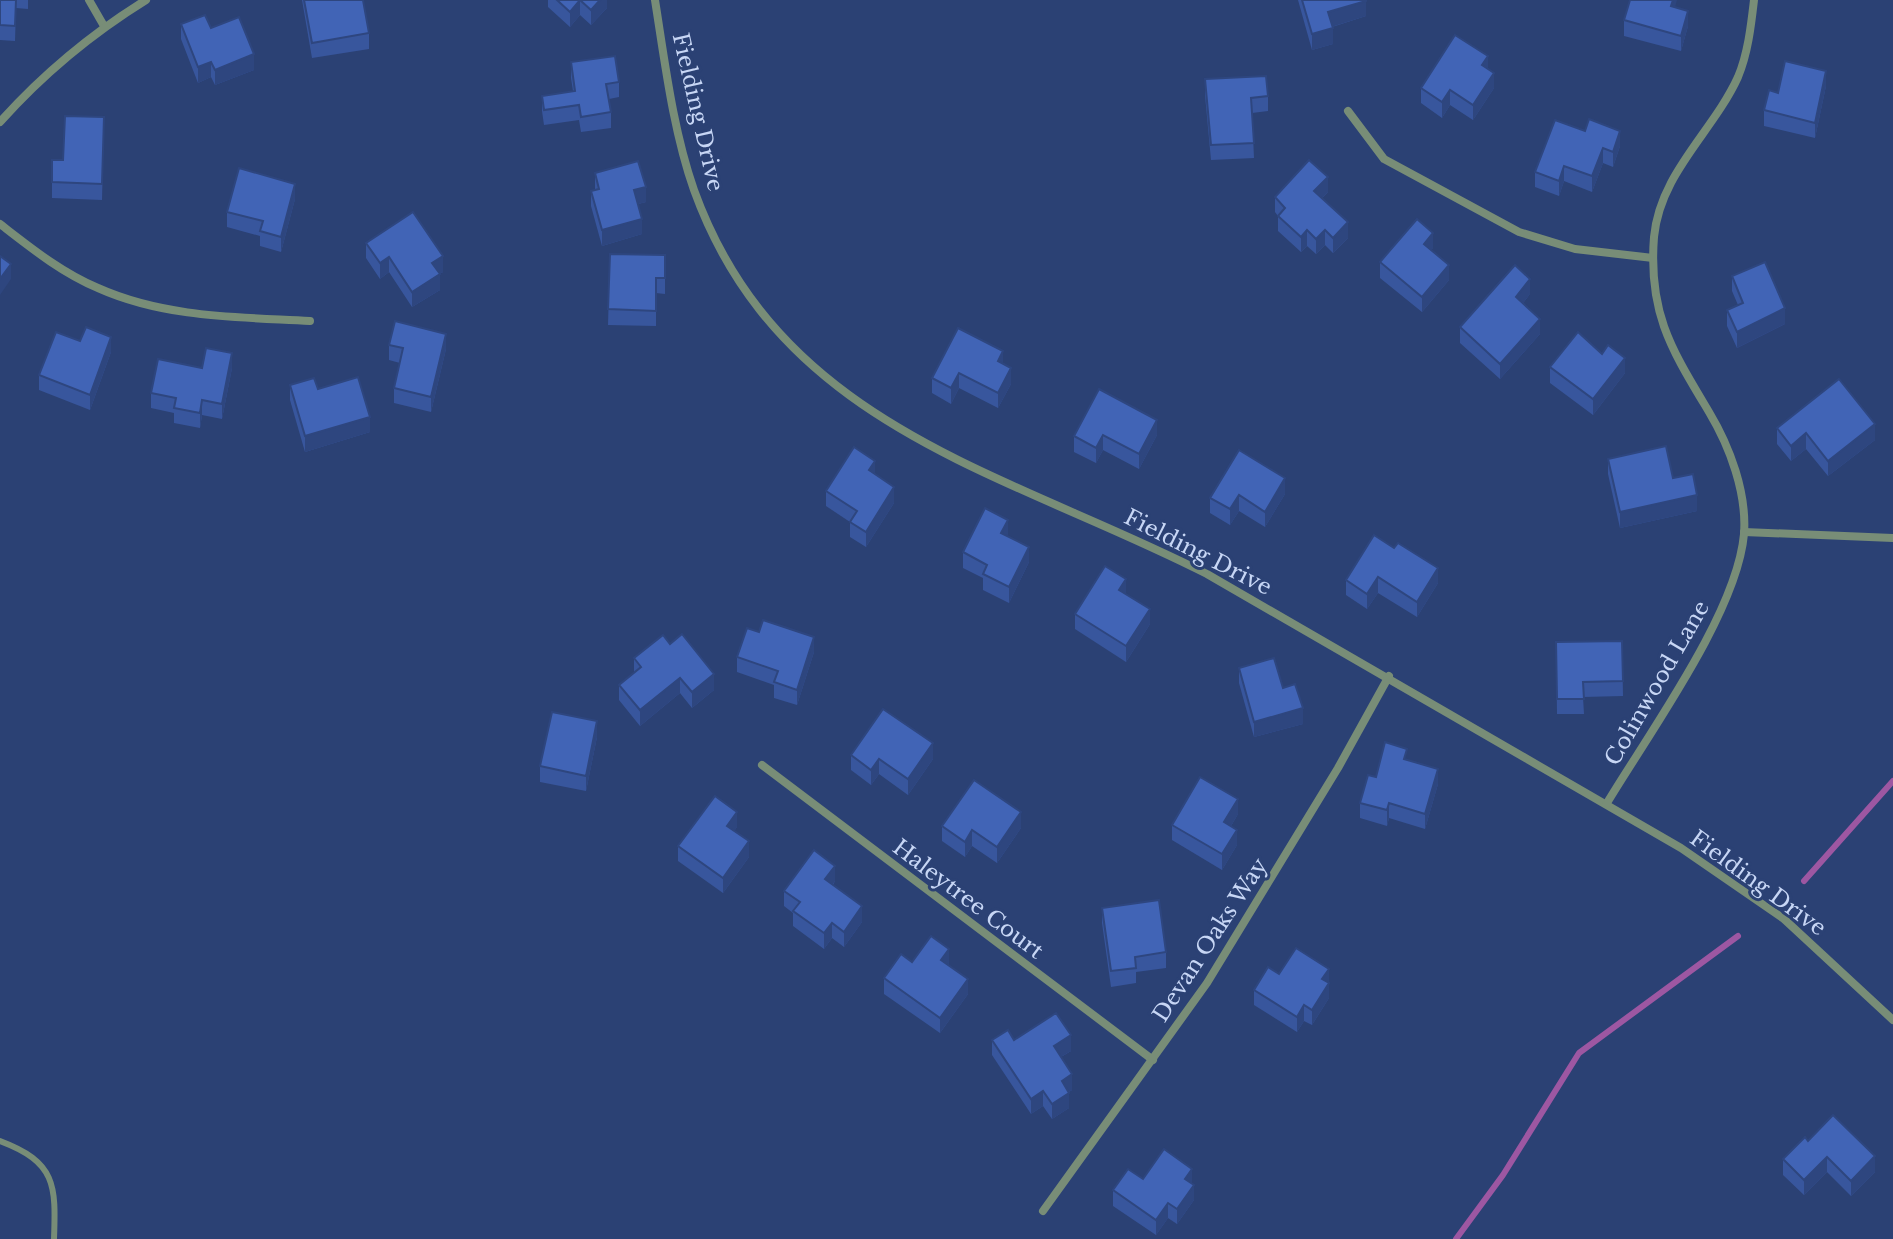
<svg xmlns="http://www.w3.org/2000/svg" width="1893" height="1239" font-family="'Libre Baskerville',serif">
<rect width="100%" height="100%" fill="#2b4174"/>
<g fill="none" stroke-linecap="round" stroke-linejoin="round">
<g stroke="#9d57a2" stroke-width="6">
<path d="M1804,881L1893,781"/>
<path d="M1456,1239L1503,1175L1579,1053L1738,936"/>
</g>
<path stroke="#788d77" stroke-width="6" d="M0,1141C56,1162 56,1185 54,1239"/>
<g stroke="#788d77" stroke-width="8">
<path d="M89,0L104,26"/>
<path d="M655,0C665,63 673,130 694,190C780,428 1005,471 1207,574L1681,848L1784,919L1893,1020"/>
<path d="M1348,111L1384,159L1519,232L1575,249L1653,258"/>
<path d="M0,122C43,74 91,34 146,0"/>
<path d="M0,224C31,248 62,273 98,288C165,318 239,317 310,321"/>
<path d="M1744,532L1893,538"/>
<path d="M762,765L1153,1060"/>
<path d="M1607,803C1649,733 1737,613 1744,534C1747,493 1730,447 1709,412C1672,350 1648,314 1654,237C1660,173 1713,132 1738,77C1748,53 1751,26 1754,0"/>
<path d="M1043,1211L1207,983L1338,768L1389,676"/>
</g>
</g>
<g fill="#38569d">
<path d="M0,0H28V9L16,8L15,41L0,40Z"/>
<path d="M302,0H363L369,33V49L312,58Z"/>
<path d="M548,0H607V8L591,25L580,15L570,27L548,7Z"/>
<path d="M1298,0H1366V16L1332,27L1333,44L1312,50Z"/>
<path d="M1675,7L1688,26L1681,51L1624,36V20Z"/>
<path d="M181,24L211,28L254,70L215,85L211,77L198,83L181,39Z"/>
<path d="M571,62L619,82V97L609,99L611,112V128L581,132L579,120L544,125L542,111V96L573,91L571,78Z"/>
<path d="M1488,68L1494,88L1473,120L1450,105L1442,118L1421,103V88Z"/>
<path d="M1205,79L1268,96V111L1252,113L1254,158L1211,160L1205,95Z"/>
<path d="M1826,86L1815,138L1764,126V110L1778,93Z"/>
<path d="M104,117L102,200L52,198V160H63Z"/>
<path d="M1555,120L1620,146L1613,167L1603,163L1592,192L1564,181L1559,196L1535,187V172Z"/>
<path d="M595,173L646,202L638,204L642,234L602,246L591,206V191L595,190Z"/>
<path d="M1328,192L1322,198L1348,238L1333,253L1325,245L1316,254L1307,246L1301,252L1278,231V216L1275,212V197Z"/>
<path d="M295,199L281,252L260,246V236L227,227V212Z"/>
<path d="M366,243L443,272L439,274L440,290L412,307L389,272L380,279L366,258Z"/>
<path d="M1433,248L1431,250L1449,280L1422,312L1380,278V262Z"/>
<path d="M610,254L665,255V294L656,293V326L608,325Z"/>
<path d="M1732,276L1785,324L1737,348L1727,326V310L1738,305L1732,291Z"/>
<path d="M1530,294L1523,303L1540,334L1500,379L1460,343V327Z"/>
<path d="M80,341L111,352L90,410L39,390V375Z"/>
<path d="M389,345L446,349L431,412L394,403V388L400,363L389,360Z"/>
<path d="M1602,354L1625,373L1593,415L1550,383V367Z"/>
<path d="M1003,364L1011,384L998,408L959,388L951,404L932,393V378Z"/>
<path d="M202,368H232L222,419L202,415L200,428L174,423V413L151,408V393Z"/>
<path d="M290,385L318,389L370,432L305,452L290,400Z"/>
<path d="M1157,420V435L1139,469L1103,450L1096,463L1074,452V436Z"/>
<path d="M1777,428L1875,440L1828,476L1806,449L1791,461L1777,444Z"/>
<path d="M1608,459L1673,478L1697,511L1620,528L1608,474Z"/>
<path d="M875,475L894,503L866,547L850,537V522L826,506V491Z"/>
<path d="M1285,494L1265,527L1239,511L1230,525L1210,513V498Z"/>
<path d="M1374,535L1438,583L1417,617L1378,593L1367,609L1346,595V580Z"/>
<path d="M1008,536L1029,562L1009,603L983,590V578L963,568V552Z"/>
<path d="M1126,594L1150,624L1126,662L1075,629V614Z"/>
<path d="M1622,641L1623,696L1583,697L1584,714H1557L1556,642Z"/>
<path d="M670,644L714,690L692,708L680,693L640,726L619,700V685L634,673V658Z"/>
<path d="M814,652L797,705L774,698V685L737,672V657Z"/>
<path d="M1239,668L1283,688L1303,724L1254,737L1239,683Z"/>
<path d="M597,737L586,791L540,782V766Z"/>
<path d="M851,755L933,759L908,795L879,774L871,785L851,770Z"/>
<path d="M1407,760L1438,784L1425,829L1389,818L1387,826L1360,818V803L1376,777Z"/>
<path d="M1238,814L1231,826L1237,845L1222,870L1172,840V825Z"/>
<path d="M942,826L1021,828L997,863L972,846L965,857L942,841Z"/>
<path d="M737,827L734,831L749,857L723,893L678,861V846Z"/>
<path d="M835,881L833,885L862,922L844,947L832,938L824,949L793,926V913L784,906V891Z"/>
<path d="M1102,908L1166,952V968L1136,972V983L1111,987L1102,923Z"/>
<path d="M912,962L949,964V965L968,994L940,1033L884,994V978Z"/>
<path d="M1329,969V998L1312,1025L1304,1021L1297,1032L1254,1005V990L1279,974Z"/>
<path d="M992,1040H1014L1071,1051L1061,1057L1072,1090L1069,1092V1108L1052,1119L1043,1106L1031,1114L992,1055Z"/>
<path d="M1808,1141L1875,1172L1851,1196L1827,1172L1804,1195L1783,1175V1159Z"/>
<path d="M1143,1179L1192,1184L1194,1200L1177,1224L1168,1218L1156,1235L1113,1206V1190Z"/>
</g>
<g fill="#2e467f">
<path d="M580,0V15L570,27V12Z"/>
<path d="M600,0H607V8L591,25V10Z"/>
<path d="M1673,0H1677L1671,22V6Z"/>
<path d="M1366,1V16L1328,28V12Z"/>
<path d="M1688,11V26L1681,51V36Z"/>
<path d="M1333,28V44L1312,50V34Z"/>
<path d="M254,54V70L215,85V70Z"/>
<path d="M1488,56V72L1482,65Z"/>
<path d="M211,62V77L198,83V67Z"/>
<path d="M1826,71V86L1815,138V123Z"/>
<path d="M1494,73V88L1473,120V105Z"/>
<path d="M1450,90V105L1442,118V102Z"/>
<path d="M1620,131V146L1613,167V152Z"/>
<path d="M1603,148V163L1592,192V176Z"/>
<path d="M1564,166V181L1559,196V181Z"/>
<path d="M1328,177V192L1314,206V191Z"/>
<path d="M295,184V199L281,252V237Z"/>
<path d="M646,187V202L634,205V190Z"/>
<path d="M642,219V234L602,246V230Z"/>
<path d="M1348,222V238L1333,253V238Z"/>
<path d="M1307,230V246L1301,252V237Z"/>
<path d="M1325,230V245L1316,254V239Z"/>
<path d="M1433,233V248L1424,259V244Z"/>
<path d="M443,256V272L432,278V263Z"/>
<path d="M389,257V272L380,279V263Z"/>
<path d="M11,264V279L0,295V279Z"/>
<path d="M1449,265V280L1422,312V297Z"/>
<path d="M440,274V290L412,307V292Z"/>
<path d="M1530,279V294L1516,312V297Z"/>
<path d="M1785,308V324L1737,348V332Z"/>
<path d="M1540,319V334L1500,379V364Z"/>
<path d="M446,334V349L431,412V397Z"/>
<path d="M111,337V352L90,410V395Z"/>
<path d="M1003,351V366L998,361Z"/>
<path d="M232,353V368L222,419V404Z"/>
<path d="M1625,358V373L1593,415V399Z"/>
<path d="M1011,368V384L998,408V393Z"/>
<path d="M959,373V388L951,404V388Z"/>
<path d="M202,400V415L200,428V413Z"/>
<path d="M370,417V432L305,452V436Z"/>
<path d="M1157,420V435L1139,469V454Z"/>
<path d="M1875,424V440L1828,476V461Z"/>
<path d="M1806,433V449L1791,461V446Z"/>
<path d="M1103,435V450L1096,463V448Z"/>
<path d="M875,461V476L869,470Z"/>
<path d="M1285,478V494L1265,527V512Z"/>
<path d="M894,487V503L866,547V532Z"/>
<path d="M1239,495V511L1230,525V509Z"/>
<path d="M1697,495V511L1620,528V512Z"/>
<path d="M1008,520V535L1001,548V533Z"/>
<path d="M1029,547V562L1009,603V587Z"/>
<path d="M1438,568V583L1417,617V602Z"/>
<path d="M1378,577V593L1367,609V594Z"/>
<path d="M1126,579V594L1119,590Z"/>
<path d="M1150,609V624L1126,662V646Z"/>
<path d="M814,637V652L797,705V690Z"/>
<path d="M714,674V690L692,708V692Z"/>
<path d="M680,678V693L640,726V710Z"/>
<path d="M1303,708V724L1254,737V722Z"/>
<path d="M597,721V737L586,791V776Z"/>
<path d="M933,743V759L908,795V779Z"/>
<path d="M879,759V774L871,785V770Z"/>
<path d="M1438,769V784L1425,829V814Z"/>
<path d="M1238,799V814L1224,838V822Z"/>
<path d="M1389,803V818L1387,826V810Z"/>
<path d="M737,812V827L727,841V826Z"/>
<path d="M1021,812V828L997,863V847Z"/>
<path d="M972,830V846L965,857V842Z"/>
<path d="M1237,830V845L1222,870V854Z"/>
<path d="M749,841V857L723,893V878Z"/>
<path d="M835,866V881L825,895V879Z"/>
<path d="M862,906V922L844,947V932Z"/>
<path d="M832,923V938L824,949V933Z"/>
<path d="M949,949V964L941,976V960Z"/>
<path d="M1329,969V998L1312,1025V1010L1322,979Z"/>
<path d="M968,979V994L940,1033V1018Z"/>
<path d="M1304,1005V1021L1297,1032V1017Z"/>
<path d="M1071,1035V1051L1054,1061V1046Z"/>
<path d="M1072,1074V1090L1062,1096V1081Z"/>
<path d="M1043,1091V1106L1031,1114V1099Z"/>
<path d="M1069,1093V1108L1052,1119V1104Z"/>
<path d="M1875,1156V1172L1851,1196V1181Z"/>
<path d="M1827,1157V1172L1804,1195V1180Z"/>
<path d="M1192,1169V1184L1185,1179Z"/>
<path d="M1194,1185V1200L1177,1224V1209Z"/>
<path d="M1168,1203V1218L1156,1235V1220Z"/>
</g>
<g fill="#4164b6" stroke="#2e467f" stroke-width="2">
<path d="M0,0H16L15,26L0,25Z"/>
<path d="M304,0H363L369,33L312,43Z"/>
<path d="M557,0H600L591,10L580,0L570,12Z"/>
<path d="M1302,0H1366V1L1328,12L1333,28L1312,34Z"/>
<path d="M1630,0H1673L1671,6L1688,11L1681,36L1624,20Z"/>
<path d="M205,15L211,28L239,17L254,54L215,70L211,62L198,67L181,24Z"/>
<path d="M1455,35L1488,56L1482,65L1494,73L1473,105L1450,90L1442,102L1421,88Z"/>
<path d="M615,56L619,82L606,84L611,112L581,117L579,105L544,110L542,96L575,91L571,62Z"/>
<path d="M1785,61L1826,71L1815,123L1764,110L1769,90L1778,93Z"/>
<path d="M1266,76L1268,96L1251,98L1254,143L1211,145L1205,79Z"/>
<path d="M65,116L104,117L102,184L52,182V160H63Z"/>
<path d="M1589,119L1620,131L1613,152L1603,148L1592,176L1564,166L1559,181L1535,172L1555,120L1585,131Z"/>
<path d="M1309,160L1328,177L1314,191L1348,222L1333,238L1325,230L1316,239L1307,230L1301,237L1278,216L1285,208L1275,197Z"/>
<path d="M638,161L646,187L634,190L642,219L602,230L591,191L599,189L595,173Z"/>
<path d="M239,168L295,184L281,237L260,231L263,221L227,212Z"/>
<path d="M413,212L443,256L432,263L440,274L412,292L389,257L380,263L366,243Z"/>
<path d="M1417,219L1433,233L1424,244L1449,265L1422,297L1380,262Z"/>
<path d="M610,254L665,255V278H656V311L608,309Z"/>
<path d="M0,256L11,264L0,279Z"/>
<path d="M1765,262L1785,308L1737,332L1727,310L1743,303L1732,276Z"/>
<path d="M1515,265L1530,279L1516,297L1540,319L1500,364L1460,327Z"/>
<path d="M395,321L446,334L431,397L394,388L403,348L389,345Z"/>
<path d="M86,327L111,337L90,395L39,375L56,332L80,341Z"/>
<path d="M958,328L1003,351L998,361L1011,368L998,393L959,373L951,388L932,378Z"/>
<path d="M1578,332L1602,354L1608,345L1625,358L1593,399L1550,367Z"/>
<path d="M206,348L232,353L222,404L202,400L200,413L174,408L176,398L151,393L158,359L202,368Z"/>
<path d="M358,377L370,417L305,436L290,385L314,378L318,389Z"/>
<path d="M1839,379L1875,424L1828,461L1806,433L1791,446L1777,428Z"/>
<path d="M1099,389L1157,420L1139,454L1103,435L1096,448L1074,436Z"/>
<path d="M1666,446L1673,478L1693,474L1697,495L1620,512L1608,459Z"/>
<path d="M854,447L875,461L869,470L894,487L866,532L850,522L857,511L826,491Z"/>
<path d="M1239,450L1285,478L1265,512L1239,495L1230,509L1210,498Z"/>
<path d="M985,508L1008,520L1001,533L1029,547L1009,587L983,574L987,565L963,552Z"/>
<path d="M1374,535L1394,548L1398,543L1438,568L1417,602L1378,577L1367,594L1346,580Z"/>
<path d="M1105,566L1126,579L1119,590L1150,609L1126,646L1075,614Z"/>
<path d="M763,620L814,637L797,690L774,682L778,671L737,657L747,628L759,632Z"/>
<path d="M682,634L714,674L692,692L680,678L640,710L619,685L641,667L634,658L663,635L670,644Z"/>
<path d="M1622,641L1623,681L1583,682L1584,699H1557L1556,642Z"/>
<path d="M1274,658L1283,688L1295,684L1303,708L1254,722L1239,668Z"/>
<path d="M883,709L933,743L908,779L879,759L871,770L851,755Z"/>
<path d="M552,712L597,721L586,776L540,766Z"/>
<path d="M1385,742L1407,749L1404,759L1438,769L1425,814L1389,803L1387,810L1360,803L1368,775L1376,777Z"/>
<path d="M1200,777L1238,799L1224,822L1237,830L1222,854L1172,825Z"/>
<path d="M974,780L1021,812L997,847L972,830L965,842L942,826Z"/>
<path d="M715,796L737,812L727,826L749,841L723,878L678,846Z"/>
<path d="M814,850L835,866L825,879L862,906L844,932L832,923L824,933L793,911L800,902L784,891Z"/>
<path d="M1159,900L1166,952L1135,957L1136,968L1111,971L1102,908Z"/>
<path d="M931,936L949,949L941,960L968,979L940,1018L884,978L901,954L912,962Z"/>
<path d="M1296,948L1329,969L1322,979L1329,983L1312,1010L1304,1005L1297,1017L1254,990L1268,967L1279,974Z"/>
<path d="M1056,1013L1071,1035L1054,1046L1072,1074L1062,1081L1069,1093L1052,1104L1043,1091L1031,1099L992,1040L1008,1030L1014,1040Z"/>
<path d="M1833,1115L1875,1156L1851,1181L1827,1157L1804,1180L1783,1159L1805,1137L1808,1141Z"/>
<path d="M1164,1149L1192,1169L1185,1179L1194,1185L1177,1209L1168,1203L1156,1220L1113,1190L1128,1169L1143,1179Z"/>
</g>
<g text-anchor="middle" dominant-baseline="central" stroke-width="6" stroke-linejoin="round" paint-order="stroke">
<g font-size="22" fill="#c7d6f5" stroke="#2b4174">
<text transform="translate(698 112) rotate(77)">Fielding Drive</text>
<text transform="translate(1198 552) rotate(27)">Fielding Drive</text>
<text transform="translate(1657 683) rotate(-60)">Colinwood Lane</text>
<text transform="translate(1758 883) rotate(36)">Fielding Drive</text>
<text transform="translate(968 899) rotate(37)">Haleytree Court</text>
<text transform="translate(1210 940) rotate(-57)">Devan Oaks Way</text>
</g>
</g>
</svg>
